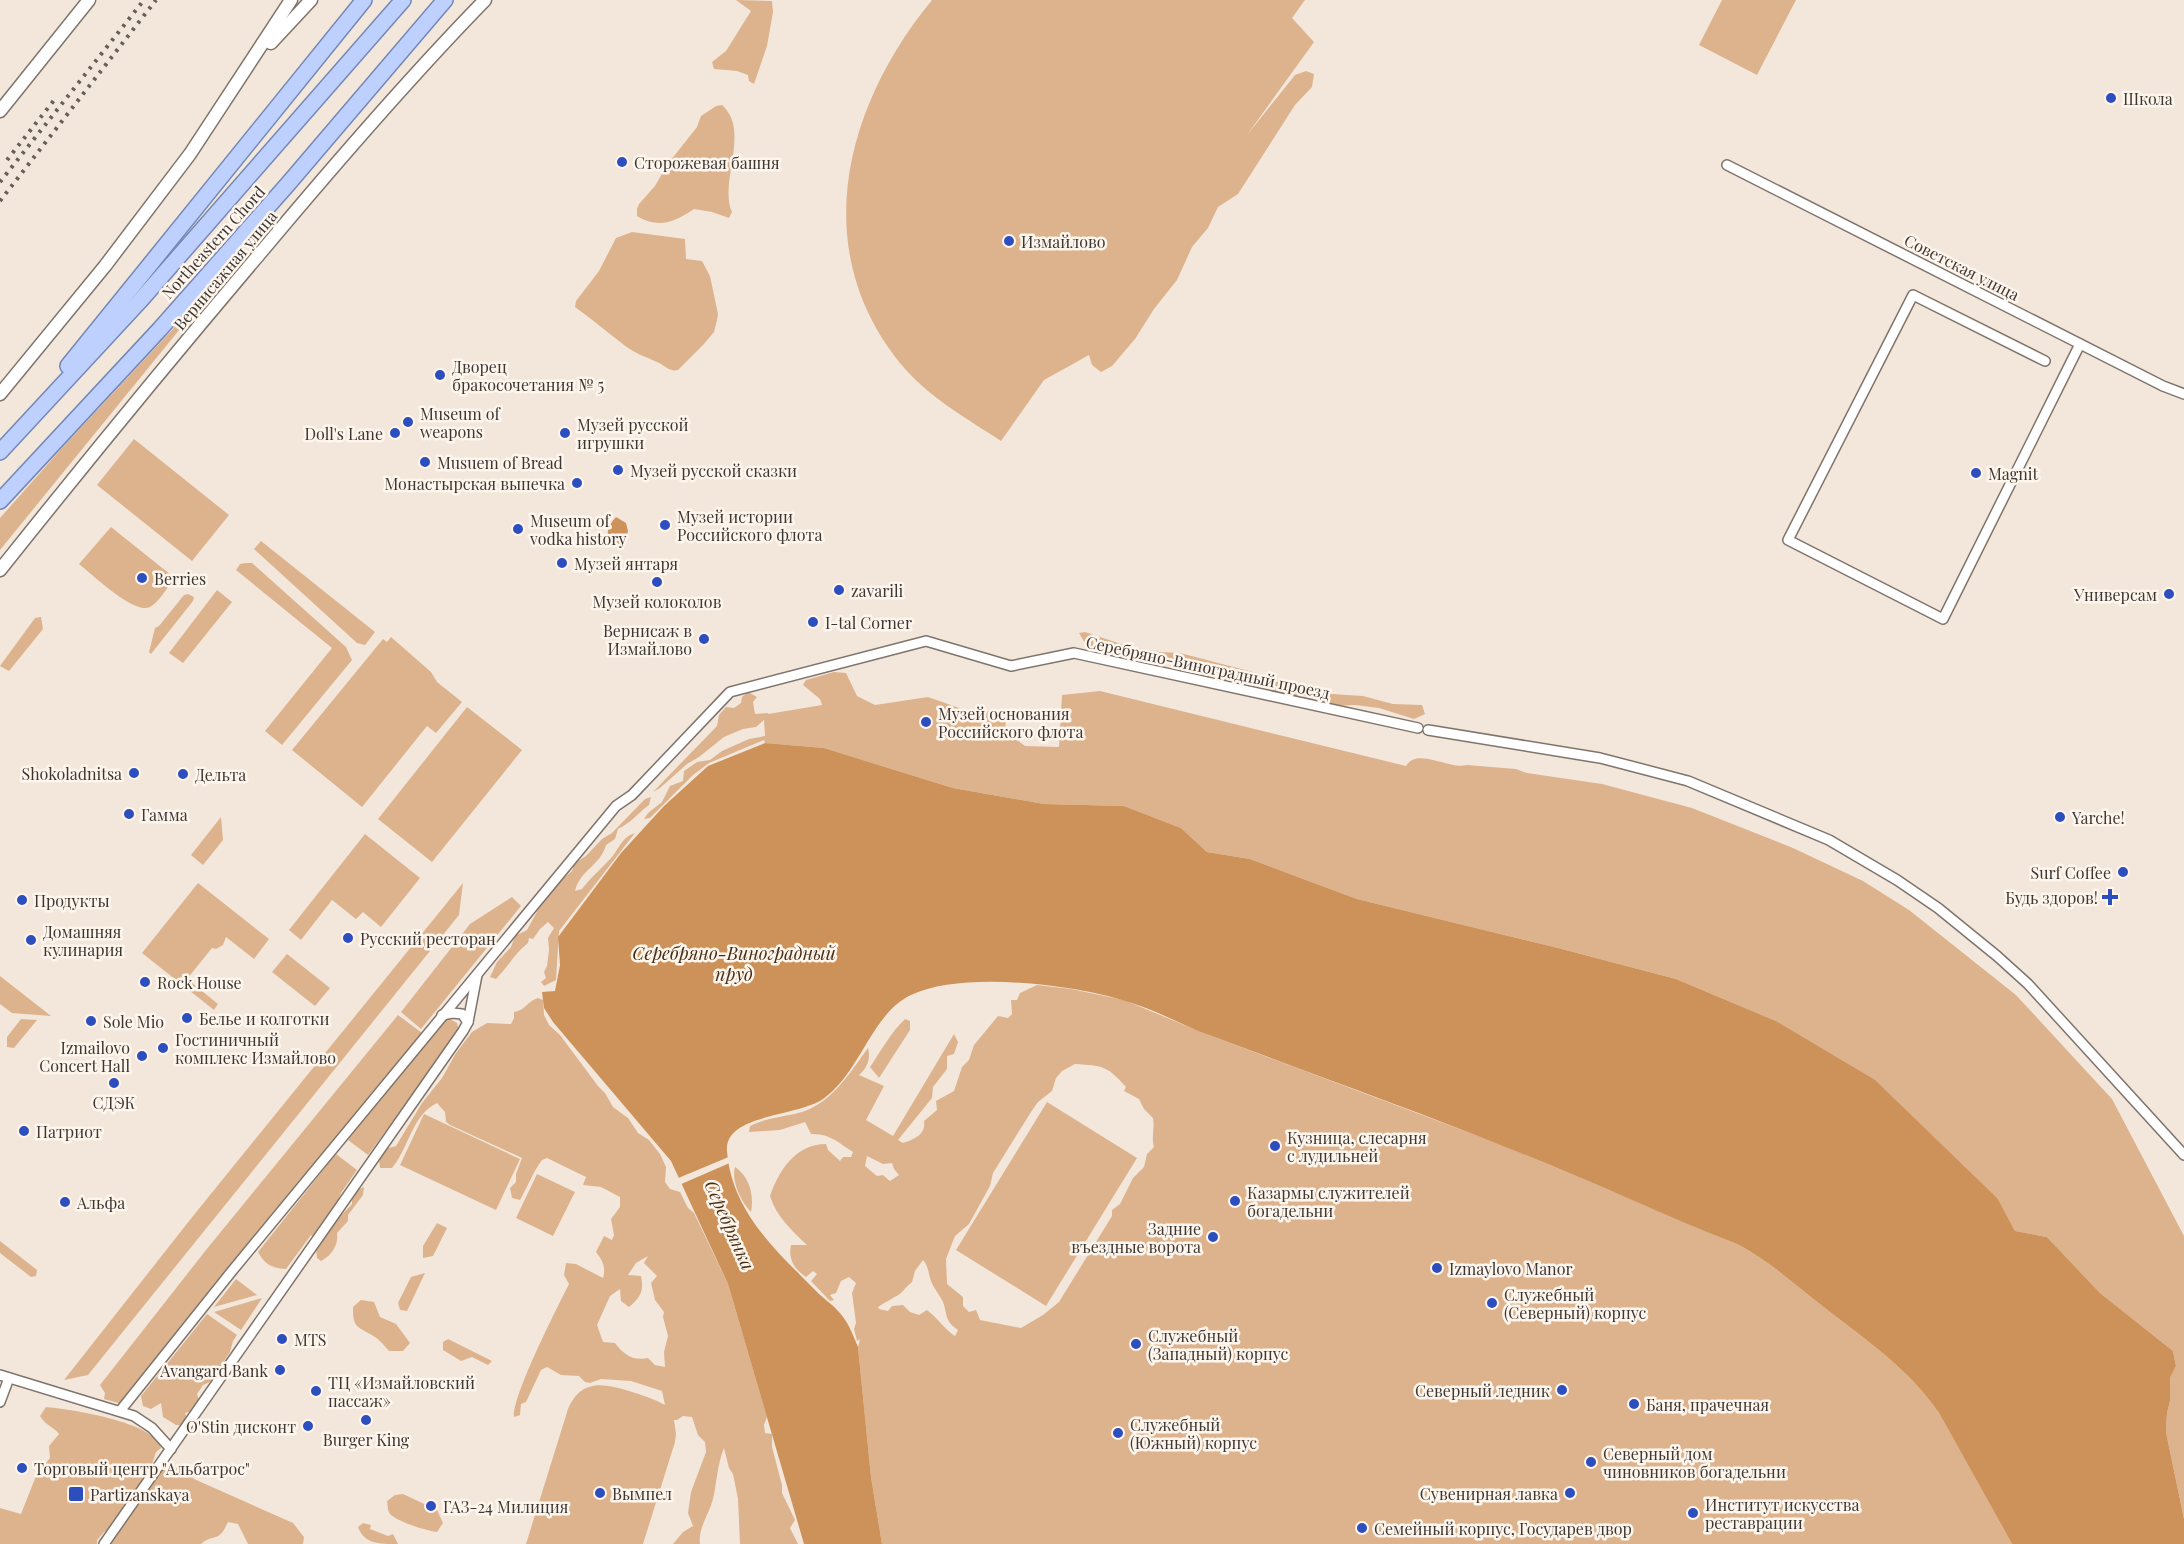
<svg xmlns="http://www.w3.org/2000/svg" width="2184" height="1544" font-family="'Playfair Display',serif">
<rect width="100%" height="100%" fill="#f3e7dc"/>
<g fill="#ddb38e" fill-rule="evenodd">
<path d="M736,0L772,1L773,12L767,46L754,84L749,81L748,75L737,71L714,69L712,62L726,51L751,11Z"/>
<path d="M932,0H1305L1292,18L1314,42L1247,135L1295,75L1306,71L1314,74L1312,87L1295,105L1238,194L1218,207L1208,228L1192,247L1177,280L1154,309L1135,339L1112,366L1101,372L1092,365L1089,355L1044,380L1001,441C969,420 932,399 906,370C806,255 843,108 932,0Z"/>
<path d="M1722,0H1796L1757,75L1699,45Z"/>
<path d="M722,105C751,131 719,180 732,212L729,218L712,212L694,209C675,222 658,229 637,216V209L639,204L655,186L667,165L697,127L701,116L716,106Z"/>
<path d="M632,232L685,239L686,259L702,261L710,276L718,314L717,320L714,332L703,345L678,370C669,372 666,366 657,362C646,357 634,353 624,345C607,332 592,319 575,307L576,301L599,271L616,238Z"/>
<path d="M228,270L0,550V518L62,448Z"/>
<path d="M134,439L229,515L192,561L97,485Z"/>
<path d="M111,527L171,575L172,582C166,589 158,603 150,607C134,615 93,575 79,564Z"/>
<path d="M261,541L375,632L365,645L357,643L254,549Z"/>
<path d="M246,563H252L346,647L352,660L282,745L265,731L332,648L236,570L240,564Z"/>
<path d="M217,590L232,602L183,663L169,653Z"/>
<path d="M188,594L194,597L193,601L151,654L149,652L155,628L159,626L184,595Z"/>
<path d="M41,617L43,629L9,671L0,666L35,618Z"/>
<path d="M1085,632L1130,647L1160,652L1180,653L1283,680L1316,687L1332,694L1363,696L1393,704L1422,705L1425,714L1414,719L1379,708L1355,705L1331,706L1309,696L1285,695L1238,681L1214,679L1166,660L1130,659L1101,651L1089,650L1079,633Z"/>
<path d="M391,637L431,672L437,682L462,702L436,733L427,726L362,807L292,750L383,639L387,642Z"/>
<path d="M834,672L846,673L857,696L875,705L928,697L968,711H998L1001,720H1006L1005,731L1025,746L1059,747L1062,695L1100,691L1406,766C1417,747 1449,770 1467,765L1516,769L1527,773L1602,784L1692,808L1793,848L1863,881L1909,910L2016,995L2112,1099L2184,1236V1519L2166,1432L2167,1413L2170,1401V1378L2176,1366L2173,1351L2100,1293L2047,1237L2015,1231L1998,1199L1776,1021L1676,979L1558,948L1357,899L1250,859L1207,852L1181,828L1124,806L1044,804L953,788L824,748L765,743L764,740L709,763L693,775L650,818L644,819L648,813L662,802L670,786L683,781L684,771L697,762L710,760L722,751L749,739L765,736L764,720L756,727L743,729L724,737L699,757L687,764L660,788L653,792L717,726L719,715L726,707L734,708L741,703L742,697L748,692L757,697L753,702L755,714L768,713V714L822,705L820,699L803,685L806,680Z"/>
<path d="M467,707L522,750L432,862L378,819Z"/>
<path d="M651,797L649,805C638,813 631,823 618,829L615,839L606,845C601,865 580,870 575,891L582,889C591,877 602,868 612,857C620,847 622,837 635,833L559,931L556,980L544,986L541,982L546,978L544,972L547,966L549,950L548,938L554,928L548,922L540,929L533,939L529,938L528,943C515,953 508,967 496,979L490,977L497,962L511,947L515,936L527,930L538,910L560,881L572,871L575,863L586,856L602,839L612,833L645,799Z"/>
<path d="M221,817L223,840L203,865L191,855Z"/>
<path d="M365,834L420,878L381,927L363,912L356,919L332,900L301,940L289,930Z"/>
<path d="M198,883L269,939L254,959L226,937L223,945L216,949L212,948L187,979L218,1004L214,1010L142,953Z"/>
<path d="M463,883L459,915L88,1375L64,1380L193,1216Z"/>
<path d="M512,897L521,906L421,1029L401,1012L470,924Z"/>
<path d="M287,954L330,988L315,1006L272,972Z"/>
<path d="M0,976L51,1016L12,1013L0,1004Z"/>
<path d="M1037,985L1071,989L1124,1000L1201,1032L1510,1148L1737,1244C1769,1261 1788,1279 1816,1301C1860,1336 1907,1366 1939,1413L2012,1544H882L871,1477L858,1347L860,1339L857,1341L854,1329L856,1323L852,1293L856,1283L849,1277L841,1281L836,1293L830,1295L834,1300L830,1301L811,1281L817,1274L813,1271L806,1277C794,1269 788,1259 791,1245H807C792,1231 776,1216 770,1196C779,1170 796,1144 826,1144L828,1150L840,1161L843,1157H851L853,1152C839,1143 829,1133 811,1134L805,1122L780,1130L749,1132L750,1126C766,1117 788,1117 805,1111C834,1100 851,1071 868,1048C871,1059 867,1068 859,1075L884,1086L866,1120L893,1136L954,1034L958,1042L954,1054L947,1056V1069L933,1087L932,1098L898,1140L903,1143C914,1139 926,1135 924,1121L937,1110L936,1101L954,1091L962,1067L969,1060L974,1045L998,1016L1008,1018L1012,1014L1011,1000H1017L1020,993ZM1075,1064C1102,1066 1107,1065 1126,1087L1124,1091L1139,1099L1144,1109L1153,1118C1155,1129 1151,1137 1154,1147L1147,1154L1144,1167L1133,1178L1120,1204L1112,1210V1216L1059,1302L1043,1315L1021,1328L980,1320L976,1310L969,1312L963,1306V1297L947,1284L946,1259L955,1236L969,1224L990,1186L993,1173L1031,1112L1038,1102L1052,1091L1056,1078L1062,1071ZM867,1156L883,1164L892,1163L894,1169L899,1175L890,1181L883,1175L877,1176L865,1166ZM923,1260C929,1267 928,1273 931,1281C934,1289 940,1295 943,1302C948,1316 944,1320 958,1330L955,1336C944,1329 938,1318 927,1310L919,1315L910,1312L903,1305L892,1306L888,1311L879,1309L878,1307C885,1302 896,1297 901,1293C905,1289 907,1286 912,1282L915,1271Z"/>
<path d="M538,998L543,1000L544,1015L549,1025L560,1035L598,1086L605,1093L613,1107L628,1118L638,1133L649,1140L660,1154L666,1167L665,1182L670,1189L680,1192L688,1208L694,1213L728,1284L767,1417L764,1425L765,1433L772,1434V1447L782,1485V1493L795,1520L790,1528L798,1544H740L738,1499L733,1474L729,1468L724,1448C717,1465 717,1482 713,1499C709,1515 698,1527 700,1544H673L683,1532L693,1526L688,1513L691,1492L706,1452L705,1442L698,1435L692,1417L683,1416L677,1420H674L676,1434L675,1442L643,1544H526L568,1409C581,1379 603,1383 629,1391C642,1395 654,1399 665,1405L662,1391L631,1381L601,1379L590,1383L585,1382L579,1376L561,1375L547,1367L541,1370L526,1402L521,1404L520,1415L514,1417C512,1396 557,1308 569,1284L564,1275L566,1263L576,1264L603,1278C606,1267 603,1261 596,1252L604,1236L612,1240L614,1235L611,1219L620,1207V1197L601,1187L583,1185L586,1177L547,1158L542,1160C533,1172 528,1186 520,1200L512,1198L510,1188L516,1182V1174L522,1158L450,1125L446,1122L445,1112L437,1103C412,1115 409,1148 392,1168H380L379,1159L385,1149L396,1146L422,1103L442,1078L456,1053L472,1032L487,1023L511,1024L514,1018V1012C526,1010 527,1001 538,998ZM648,1256L644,1263L657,1276L651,1283L655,1300L664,1312L663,1317L668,1336L664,1352L665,1367L655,1365L648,1358C633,1361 624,1355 615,1343L603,1342L597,1325L610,1296L620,1289L621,1301L629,1307C641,1297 644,1291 641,1276L628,1275L636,1263Z"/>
<path d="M398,1015L426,1036L125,1405L104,1399L105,1393L100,1385L206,1250Z"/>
<path d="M21,1019L37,1020L14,1048L7,1047V1037Z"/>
<path d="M450,1019L457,1023L459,1031L368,1155L348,1140L443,1021Z"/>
<path d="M905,1019L910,1021V1030L879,1078L870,1067C881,1051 891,1032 905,1019Z"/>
<path d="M1047,1102L1137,1158L1046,1306L956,1250Z"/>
<path d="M424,1114L520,1159L496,1210L400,1165Z"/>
<path d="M336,1154L357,1170L341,1193L334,1210L339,1214L335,1222L352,1204C351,1195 356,1190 364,1187L363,1195L348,1215V1221L337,1233C339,1245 331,1256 321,1261L317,1258L316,1249L320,1240L311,1235L286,1269C272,1268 265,1265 258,1252Z"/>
<path d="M735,1167C750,1177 754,1196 751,1212C741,1202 731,1181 735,1167Z"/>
<path d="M537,1174L575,1192L553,1236L516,1218Z"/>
<path d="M437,1223L447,1228L433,1256L423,1258V1246Z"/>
<path d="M0,1241L37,1270L36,1276L31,1277L0,1253Z"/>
<path d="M425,1273L407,1311L400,1310L398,1303L411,1277Z"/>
<path d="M236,1279L257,1295L214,1307Z"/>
<path d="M262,1298L241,1330L214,1312Z"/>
<path d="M361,1300L374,1302L380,1317L396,1324L410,1343L403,1351H389C384,1345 378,1338 370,1334C355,1326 353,1325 353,1307Z"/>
<path d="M207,1314L237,1335L233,1341L230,1352L210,1382L203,1385L197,1394L199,1400L189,1412L185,1413L187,1418L182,1425H176L163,1417L161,1403L151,1409L143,1406L141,1396Z"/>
<path d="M448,1339L492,1361L488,1365L472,1357L461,1361L443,1350V1342Z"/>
<path d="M46,1407C69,1409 156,1422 161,1448L156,1452L151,1467C174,1471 172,1459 194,1479L293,1523L304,1537L303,1544H248L238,1524L228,1522C218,1544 216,1532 201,1544H111L114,1538V1527L104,1532L97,1540V1544H0V1508L21,1514L36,1476L50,1458L49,1446L59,1434C53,1426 46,1426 40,1416Z"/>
<path d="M403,1494L437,1510L443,1523L437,1532C427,1531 399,1522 391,1515C387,1511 388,1506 387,1501L395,1495Z"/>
<path d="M363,1523L371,1525L370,1529L388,1536L393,1534L398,1544C379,1544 364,1544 358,1527Z"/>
</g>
<g fill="#cd9259">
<path d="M616,517L626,523L628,531L624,548L620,549L610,545C605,533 608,526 616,517Z"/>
<path d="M765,743L824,748L953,788L1044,804L1124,806L1181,828L1207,852L1250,859L1357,899L1558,948L1676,979L1776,1021L1875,1080L1998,1199L2015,1231L2047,1237L2100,1293L2173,1351L2176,1366L2170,1378V1401L2167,1413L2166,1432L2184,1519V1544H2012L1939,1413C1907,1366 1860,1336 1816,1301C1788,1279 1769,1261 1737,1244C1660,1214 1585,1178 1508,1148C1427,1115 1345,1086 1263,1055C1241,1047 1220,1039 1198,1031C1173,1020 1148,1007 1122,1000C1069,984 961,971 911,995C871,1014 861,1072 823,1099C797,1117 724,1114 727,1151C732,1213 777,1251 818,1293C824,1299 832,1304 838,1311C848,1321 853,1335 858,1347L871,1477L882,1544H804L728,1284L671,1161L553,1022L544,1008L542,992L555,991L560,965L558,937L621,853L664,806L708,766Z"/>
</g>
<path fill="#f3e7dc" d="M731,1156L732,1162L679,1185L676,1179Z"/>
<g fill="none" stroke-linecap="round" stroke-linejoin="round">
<g stroke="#7f746b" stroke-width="12">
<g id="minor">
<path d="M1727,165L2163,386L2184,394"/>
<path d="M2045,361L1913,295L1788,540L1943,619L2080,344"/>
<path d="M1428,730L1600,758L1688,781L1829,840L1897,880L1938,908L1997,956L2028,984L2184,1155"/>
<path d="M442,1015L452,1013L462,1014L468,1022"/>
<path d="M0,1375L134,1416L152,1428L171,1449"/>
<path d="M0,1402L9,1378"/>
<path d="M120,1411L232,1271L616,806L632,795L730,692L926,641L1011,666L1074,653L1418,728"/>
<path d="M104,1544L463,1031L468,1022L477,975"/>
</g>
</g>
<g stroke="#7f746b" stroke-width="15">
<g id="tertiary">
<path d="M271,43L311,0"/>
<path d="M0,111L89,0"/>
<path d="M0,394L105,266L190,154L291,0"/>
<path d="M0,570C86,462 173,356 262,251C334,165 407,80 485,0"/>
</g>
</g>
<g stroke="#7487b6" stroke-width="18">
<g id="primary">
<path d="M68,366L364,0"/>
<path d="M0,452L139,302L403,0"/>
<path d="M0,501L160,329L288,184L445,0"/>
</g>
</g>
<use href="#minor" stroke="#fff" stroke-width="9"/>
<use href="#tertiary" stroke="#fff" stroke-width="12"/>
<use href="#primary" stroke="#bed1fe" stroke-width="15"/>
<g stroke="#655f59" stroke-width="4" stroke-dasharray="3 6" stroke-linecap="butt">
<path d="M7,160L55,99"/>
<path d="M0,182L144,0"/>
<path d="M0,201L156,0"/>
</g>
</g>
<g fill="#2c4ebe" stroke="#fef5ec" stroke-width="2">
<circle cx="2111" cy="98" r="6"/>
<circle cx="622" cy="162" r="6"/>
<circle cx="1009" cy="241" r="6"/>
<circle cx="440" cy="375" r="6"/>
<circle cx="408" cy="422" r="6"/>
<circle cx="395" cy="433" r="6"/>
<circle cx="565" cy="433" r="6"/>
<circle cx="425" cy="462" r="6"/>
<circle cx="618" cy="470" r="6"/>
<circle cx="1976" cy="473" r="6"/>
<circle cx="577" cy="483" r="6"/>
<circle cx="665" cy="525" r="6"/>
<circle cx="518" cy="529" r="6"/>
<circle cx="562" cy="563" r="6"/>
<circle cx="142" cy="578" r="6"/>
<circle cx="657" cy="582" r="6"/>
<circle cx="839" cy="590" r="6"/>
<circle cx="2169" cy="594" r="6"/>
<circle cx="813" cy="622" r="6"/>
<circle cx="704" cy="639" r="6"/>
<circle cx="926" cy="722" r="6"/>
<circle cx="134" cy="773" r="6"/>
<circle cx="183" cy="774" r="6"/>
<circle cx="129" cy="814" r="6"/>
<circle cx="2060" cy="817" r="6"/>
<circle cx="2123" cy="872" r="6"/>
<path d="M2107 888h6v6h6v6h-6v6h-6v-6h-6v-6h6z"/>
<circle cx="22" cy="900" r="6"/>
<circle cx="348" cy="938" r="6"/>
<circle cx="31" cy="940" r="6"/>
<circle cx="145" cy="982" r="6"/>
<circle cx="187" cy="1018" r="6"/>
<circle cx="91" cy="1021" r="6"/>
<circle cx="163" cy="1048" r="6"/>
<circle cx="142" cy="1056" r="6"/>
<circle cx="114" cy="1083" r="6"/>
<circle cx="24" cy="1131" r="6"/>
<circle cx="1275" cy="1146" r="6"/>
<circle cx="1235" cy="1201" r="6"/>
<circle cx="65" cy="1202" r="6"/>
<circle cx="1213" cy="1237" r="6"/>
<circle cx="1437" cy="1268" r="6"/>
<circle cx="1492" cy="1303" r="6"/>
<circle cx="282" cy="1339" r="6"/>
<circle cx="1136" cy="1344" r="6"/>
<circle cx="280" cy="1370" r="6"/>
<circle cx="1562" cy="1390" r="6"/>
<circle cx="316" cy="1391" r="6"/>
<circle cx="1634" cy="1404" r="6"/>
<circle cx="366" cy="1420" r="6"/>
<circle cx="308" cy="1426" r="6"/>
<circle cx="1118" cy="1433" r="6"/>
<circle cx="1591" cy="1462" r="6"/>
<circle cx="22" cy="1468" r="6"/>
<circle cx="600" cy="1493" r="6"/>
<circle cx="1570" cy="1493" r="6"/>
<rect x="68" y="1486" width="16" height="16" rx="3"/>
<circle cx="431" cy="1506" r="6"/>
<circle cx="1693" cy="1513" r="6"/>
<circle cx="1362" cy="1528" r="6"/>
</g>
<g text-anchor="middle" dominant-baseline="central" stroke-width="5" stroke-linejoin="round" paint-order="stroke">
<g font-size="16" fill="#3c3733" stroke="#fef5ec" text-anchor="start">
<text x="2123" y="98">Школа</text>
<text x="634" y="162">Сторожевая башня</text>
<text x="1021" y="241">Измайлово</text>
<text x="452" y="366">Дворец<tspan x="452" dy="18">бракосочетания № 5</tspan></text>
<text x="420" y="413">Museum of<tspan x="420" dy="18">weapons</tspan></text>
<text x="577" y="424">Музей русской<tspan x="577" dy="18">игрушки</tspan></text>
<text x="383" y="433" text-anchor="end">Doll's Lane</text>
<text x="437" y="462">Musuem of Bread</text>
<text x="630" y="470">Музей русской сказки</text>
<text x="1988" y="473">Magnit</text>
<text x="565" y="483" text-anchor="end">Монастырская выпечка</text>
<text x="677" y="516">Музей истории<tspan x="677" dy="18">Российского флота</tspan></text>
<text x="530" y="520">Museum of<tspan x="530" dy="18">vodka history</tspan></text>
<text x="574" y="563">Музей янтаря</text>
<text x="154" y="578">Berries</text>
<text x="851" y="590">zavarili</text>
<text x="2157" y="594" text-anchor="end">Универсам</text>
<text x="657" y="601" text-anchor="middle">Музей колоколов</text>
<text x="825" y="622">I-tal Corner</text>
<text x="692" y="630" text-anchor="end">Вернисаж в<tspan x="692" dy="18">Измайлово</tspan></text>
<text x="938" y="713">Музей основания<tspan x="938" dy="18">Российского флота</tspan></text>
<text x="122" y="773" text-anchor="end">Shokoladnitsa</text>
<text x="195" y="774">Дельта</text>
<text x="141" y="814">Гамма</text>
<text x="2072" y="817">Yarche!</text>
<text x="2111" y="872" text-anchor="end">Surf Coffee</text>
<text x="2098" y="897" text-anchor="end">Будь здоров!</text>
<text x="34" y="900">Продукты</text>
<text x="43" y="931">Домашняя<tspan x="43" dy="18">кулинария</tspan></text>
<text x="360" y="938">Русский ресторан</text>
<text x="157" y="982">Rock House</text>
<text x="199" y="1018">Белье и колготки</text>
<text x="103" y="1021">Sole Mio</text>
<text x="175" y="1039">Гостиничный<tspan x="175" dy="18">комплекс Измайлово</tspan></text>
<text x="130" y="1047" text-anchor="end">Izmailovo<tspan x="130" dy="18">Concert Hall</tspan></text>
<text x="114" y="1102" text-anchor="middle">СДЭК</text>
<text x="36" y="1131">Патриот</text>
<text x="1287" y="1137">Кузница, слесарня<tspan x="1287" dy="18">с лудильней</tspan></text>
<text x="1247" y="1192">Казармы служителей<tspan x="1247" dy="18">богадельни</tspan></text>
<text x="77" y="1202">Альфа</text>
<text x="1201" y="1228" text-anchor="end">Задние<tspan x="1201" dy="18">въездные ворота</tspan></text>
<text x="1449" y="1268">Izmaylovo Manor</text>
<text x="1504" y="1294">Служебный<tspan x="1504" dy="18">(Северный) корпус</tspan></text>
<text x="1148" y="1335">Служебный<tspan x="1148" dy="18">(Западный) корпус</tspan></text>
<text x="294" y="1339">MTS</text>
<text x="268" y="1370" text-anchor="end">Avangard Bank</text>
<text x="328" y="1382">ТЦ «Измайловский<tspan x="328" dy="18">пассаж»</tspan></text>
<text x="1550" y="1390" text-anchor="end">Северный ледник</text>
<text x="1646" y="1404">Баня, прачечная</text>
<text x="1130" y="1424">Служебный<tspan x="1130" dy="18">(Южный) корпус</tspan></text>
<text x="296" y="1426" text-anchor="end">O'Stin дисконт</text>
<text x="366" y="1439" text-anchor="middle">Burger King</text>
<text x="1603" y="1453">Северный дом<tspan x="1603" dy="18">чиновников богадельни</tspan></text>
<text x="34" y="1468">Торговый центр "Альбатрос"</text>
<text x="612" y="1493">Вымпел</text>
<text x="1558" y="1493" text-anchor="end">Сувенирная лавка</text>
<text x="90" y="1494">Partizanskaya</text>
<text x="1705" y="1504">Институт искусства<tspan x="1705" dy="18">реставрации</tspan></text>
<text x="443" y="1506">ГАЗ-24 Милиция</text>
<text x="1374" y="1528">Семейный корпус, Государев двор</text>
</g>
<g font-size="16" fill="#3c3733" stroke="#fef5ec">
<text transform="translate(213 242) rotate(-48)">Northeastern Chord</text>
<text transform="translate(1962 267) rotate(27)">Советская улица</text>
<text transform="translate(225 270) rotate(-50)">Вернисажная улица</text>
<text transform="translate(1208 667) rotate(12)">Серебряно-Виноградный проезд</text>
</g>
<g font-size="18" font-style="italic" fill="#462d14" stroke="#fef5ec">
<text x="734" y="953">Серебряно-Виноградный<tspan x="734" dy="21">пруд</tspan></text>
<text transform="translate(730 1225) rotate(66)">Серебрянка</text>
</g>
</g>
</svg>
